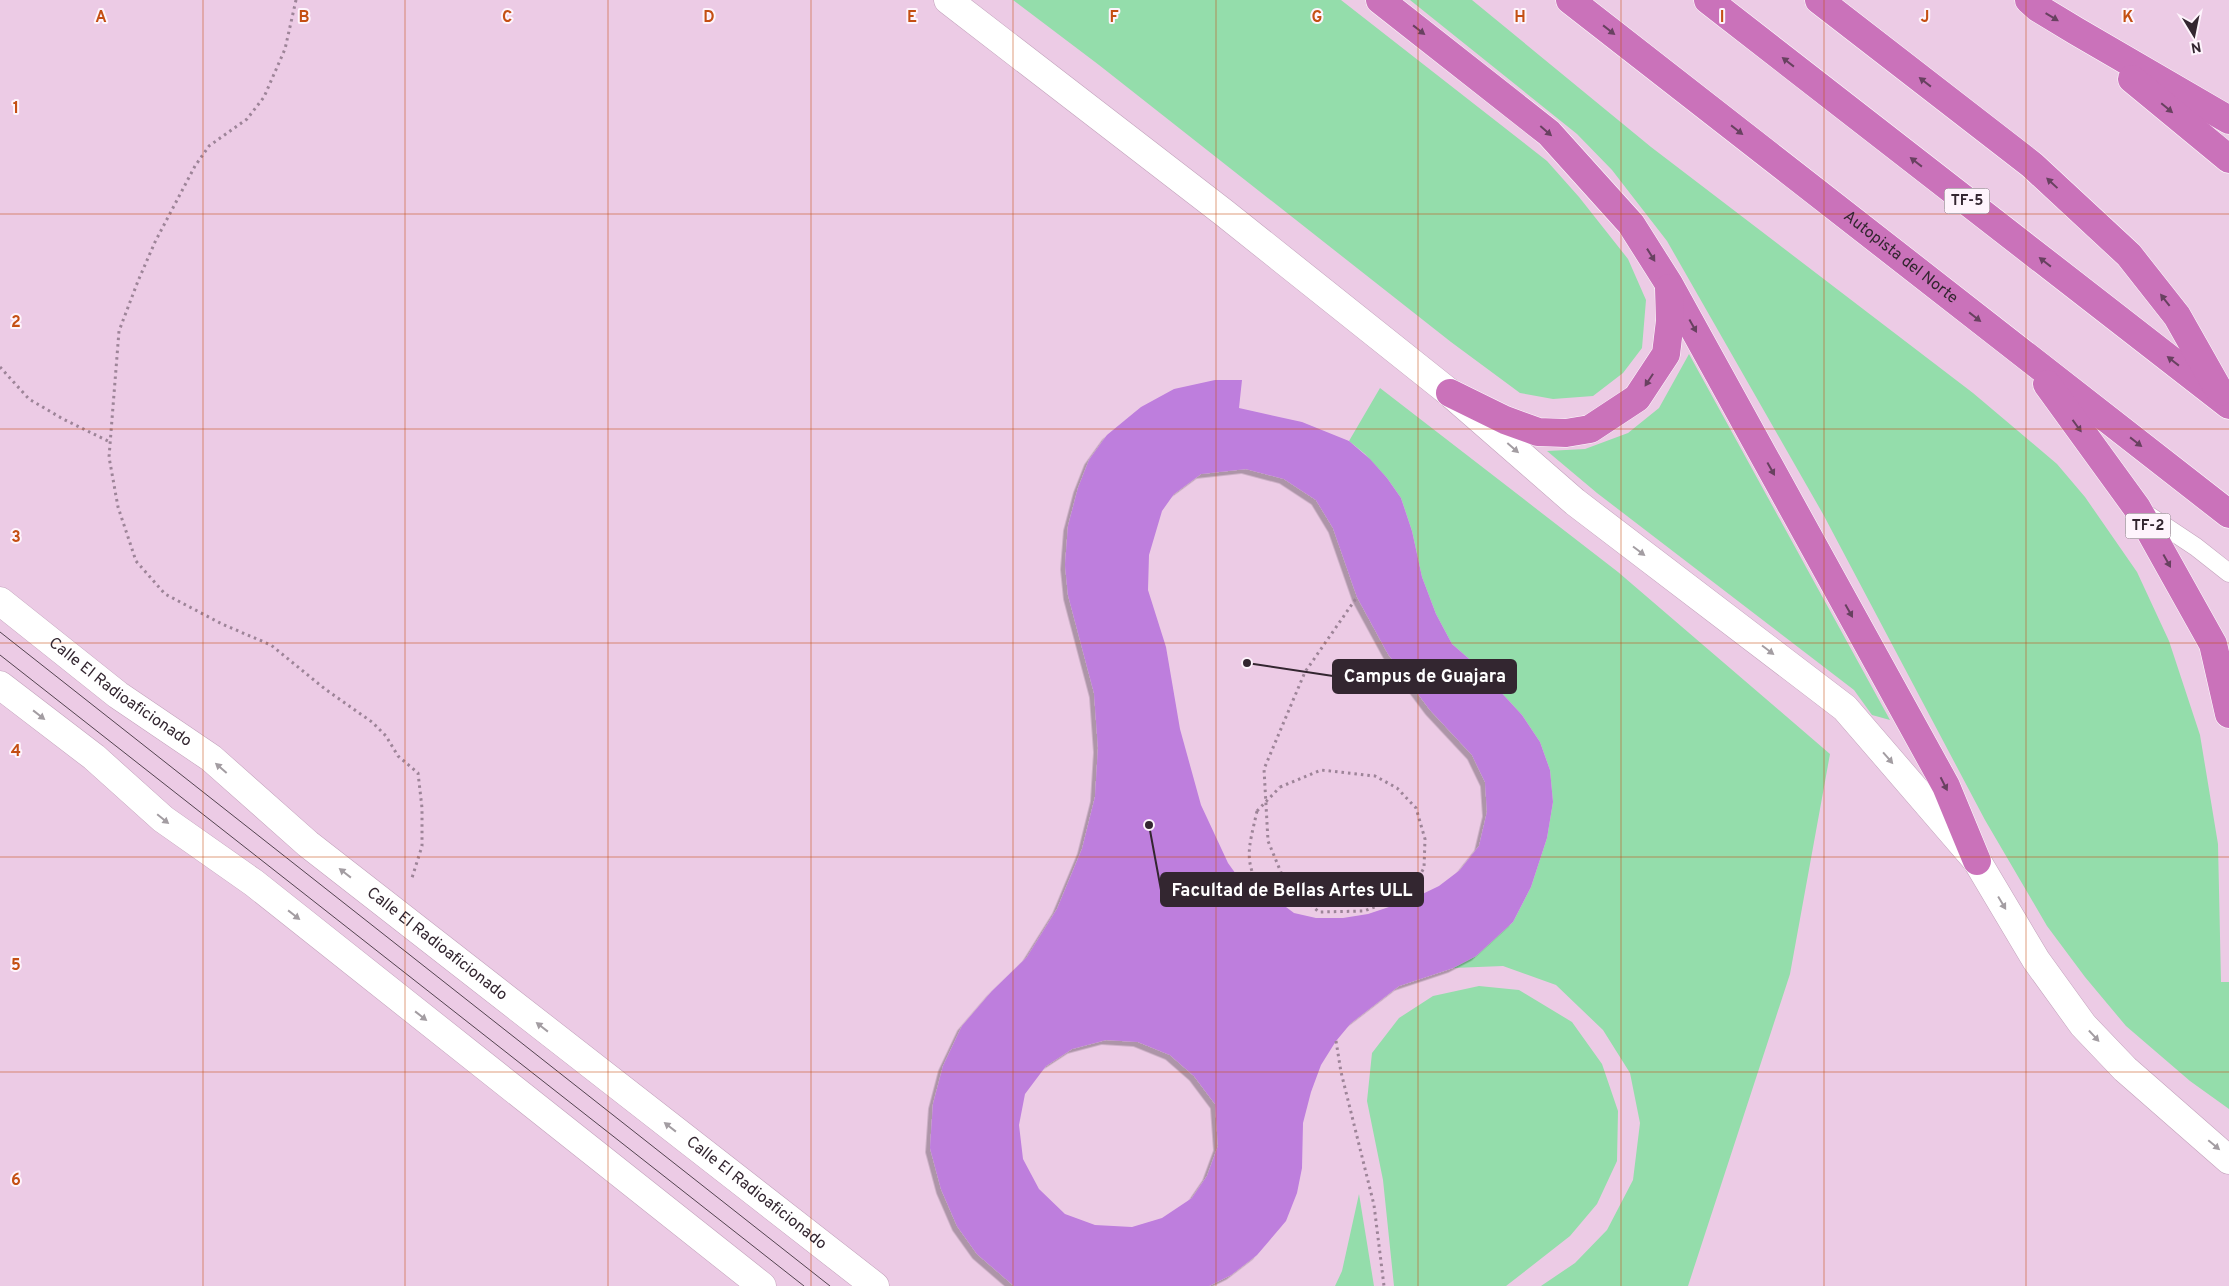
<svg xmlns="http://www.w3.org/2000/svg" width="2229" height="1286" font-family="Overpass,sans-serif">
<defs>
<filter id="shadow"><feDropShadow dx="-4.5" dy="4.5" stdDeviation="0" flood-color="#0004"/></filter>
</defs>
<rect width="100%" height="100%" fill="#eccbe5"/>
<g fill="#94ddab">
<path d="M1013,0H1341L1547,161L1579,197L1628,259L1646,300L1642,348L1623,373L1593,396L1553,399L1520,393L1451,342L1099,65Z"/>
<path d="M1410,0H1472L1651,147L1973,393L2057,464L2085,497L2137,572L2169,641L2200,735L2218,844L2221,982H2229V1109L2190,1081L2126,1026L2085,977L2047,926L1985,820L1823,514L1667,241L1612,170L1577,134Z"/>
<path d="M1689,354L1890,720L1872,715L1854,690L1597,493L1547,451L1585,449L1628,433L1659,408Z"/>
<path d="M1380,388L1618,572L1830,754L1790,974L1688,1286H1541L1575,1263L1607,1230L1633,1180L1640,1123L1630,1073L1603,1030L1556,985L1503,966L1453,968L1476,956L1513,922L1531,887L1547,838L1553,802L1550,770L1540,742L1522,715L1475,664L1452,644L1436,614L1422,577L1412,531L1401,498L1387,478L1365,454L1349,441Z"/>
<path d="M1479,986L1519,990L1572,1022L1602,1064L1618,1111L1617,1161L1597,1204L1570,1236L1506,1286H1394L1383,1180L1367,1101L1372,1053L1399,1018L1433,996Z"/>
<path d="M1359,1194L1374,1286H1335L1342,1271Z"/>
</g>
<path fill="#be7edd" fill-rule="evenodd" filter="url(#shadow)" d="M1215,380H1242L1239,408L1302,422L1349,441L1370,459L1387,478L1401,498L1412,531L1422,577L1436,614L1452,644L1475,664L1522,715L1540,742L1550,770L1553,802L1547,838L1531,887L1513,922L1476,956L1453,968L1399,986L1351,1023L1336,1041L1321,1065L1311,1092L1303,1123L1302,1168L1297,1193L1286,1221L1257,1255L1231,1275L1209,1286H1014L977,1254L957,1226L941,1189L930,1148L933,1104L943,1066L962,1026L992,991L1027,957L1057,909L1082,849L1095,797L1098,748L1094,693L1068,595L1065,565L1068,526L1078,488L1089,460L1107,435L1141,407L1174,389ZM1246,469L1284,479L1316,500L1333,528L1357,597L1388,654L1430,710L1472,755L1485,782L1487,812L1479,846L1460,870L1439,886L1410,900L1368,914L1343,918H1316L1294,913L1270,895L1256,902L1228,863L1201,805L1180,729L1166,647L1148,590L1149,555L1162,511L1174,494L1201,474ZM1106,1040L1138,1042L1170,1055L1194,1076L1215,1104L1218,1146L1207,1176L1192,1198L1162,1218L1132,1227L1095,1225L1065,1214L1039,1189L1023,1159L1019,1125L1025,1094L1046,1066L1072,1049Z"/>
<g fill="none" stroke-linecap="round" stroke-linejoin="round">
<g stroke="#c2a2bb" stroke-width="19">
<path id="lane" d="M2142,511L2196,547L2229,573"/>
</g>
<g stroke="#c2a2bb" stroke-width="29">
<g id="secondary">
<path d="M948,0L1223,212L1450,393L1575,502L1845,708L1977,861L2036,960L2083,1025L2125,1069L2229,1160"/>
<path id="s1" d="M0,601L118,695L211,758L308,844L875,1286"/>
<path d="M0,685L94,757L163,819L254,883L762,1286"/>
</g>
</g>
<g stroke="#fff" stroke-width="29">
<g id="highway">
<path d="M1380,0L1549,133L1631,224L1669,284L1946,786L1977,861"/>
<path id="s2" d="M1570,0L2229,514"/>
<path d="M1708,0L2229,405"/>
<path d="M1819,0L2032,165L2129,255L2177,316L2220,392"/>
<path d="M2029,0L2038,8L2076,31L2229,120"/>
<path d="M2132,79L2229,159"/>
<path d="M2047,384L2137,508L2213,644L2229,714"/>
<path d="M1450,393L1505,420L1538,432L1566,433L1590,429L1637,398L1666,354L1670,321L1669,288"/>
</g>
</g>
<g stroke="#9d8498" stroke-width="3" stroke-dasharray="2.5 4" stroke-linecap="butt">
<path d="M296,0L285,49L264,97L247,119L209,146L195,166L155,242L138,281L119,331L109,457L118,507L136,561L165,594L222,624L271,645L325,689L372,722L386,736L398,756L418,773L422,808V846L411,881"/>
<path d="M0,367L29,399L63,419L110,442"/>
<path d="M1280,787L1321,770L1375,776L1397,788L1416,808L1425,839L1424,868L1409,894L1364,911L1319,912L1285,882L1268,841L1264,769L1305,672L1357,597"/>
<path d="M1257,811C1248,852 1243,859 1264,898"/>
<path d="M1336,1041L1341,1072L1374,1205L1384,1286"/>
</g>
<use href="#lane" stroke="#fff" stroke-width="18"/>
<use href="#secondary" stroke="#fff" stroke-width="28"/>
<use href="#highway" stroke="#ca72ba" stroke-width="28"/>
<g stroke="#53434f" stroke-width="1">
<path d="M0,632L830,1286"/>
<path d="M0,655L804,1286"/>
</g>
<path stroke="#9d8498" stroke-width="3" stroke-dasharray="2.5 4" stroke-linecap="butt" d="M1257,811L1280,787"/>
</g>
<defs><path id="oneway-solid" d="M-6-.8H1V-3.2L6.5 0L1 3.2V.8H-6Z" transform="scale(1.25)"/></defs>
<g fill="#684160">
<use href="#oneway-solid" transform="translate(2052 17) rotate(31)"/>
<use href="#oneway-solid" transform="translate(1419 30) rotate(38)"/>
<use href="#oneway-solid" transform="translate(1609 30) rotate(38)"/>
<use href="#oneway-solid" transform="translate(1788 62) rotate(-142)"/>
<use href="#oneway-solid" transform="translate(1925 82) rotate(-142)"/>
<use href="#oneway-solid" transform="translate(2167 108) rotate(40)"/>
<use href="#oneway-solid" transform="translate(1737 130) rotate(38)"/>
<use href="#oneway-solid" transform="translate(1546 131) rotate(41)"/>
<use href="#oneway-solid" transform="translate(1916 162) rotate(-142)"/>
<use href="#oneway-solid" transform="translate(2052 183) rotate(-137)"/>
<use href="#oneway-solid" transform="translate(1651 255) rotate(58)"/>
<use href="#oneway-solid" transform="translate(2045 262) rotate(-142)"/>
<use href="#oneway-solid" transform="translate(2165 300) rotate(-128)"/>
<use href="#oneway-solid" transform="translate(1975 317) rotate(38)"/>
<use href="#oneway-solid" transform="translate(1693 326) rotate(61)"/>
<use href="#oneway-solid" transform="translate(2173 361) rotate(-142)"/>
<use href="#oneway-solid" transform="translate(1649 380) rotate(123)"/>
<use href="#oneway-solid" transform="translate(2077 426) rotate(54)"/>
<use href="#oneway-solid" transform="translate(2136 442) rotate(38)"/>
<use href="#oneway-solid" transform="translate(1771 469) rotate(61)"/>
<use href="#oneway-solid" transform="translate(2167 561) rotate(61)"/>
<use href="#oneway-solid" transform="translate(1849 611) rotate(61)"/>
<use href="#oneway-solid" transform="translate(1944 784) rotate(63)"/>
</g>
<g fill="#a39da2">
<use href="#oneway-solid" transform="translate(1513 448) rotate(41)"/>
<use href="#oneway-solid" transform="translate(1639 551) rotate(37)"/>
<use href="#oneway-solid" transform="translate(1768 650) rotate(37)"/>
<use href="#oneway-solid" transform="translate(39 715) rotate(38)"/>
<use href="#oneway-solid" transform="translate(1888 758) rotate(49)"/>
<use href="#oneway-solid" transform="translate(221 768) rotate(-139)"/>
<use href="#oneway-solid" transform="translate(163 819) rotate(39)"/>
<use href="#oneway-solid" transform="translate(345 873) rotate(-142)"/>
<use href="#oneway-solid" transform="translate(2002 903) rotate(59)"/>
<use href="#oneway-solid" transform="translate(294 915) rotate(38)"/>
<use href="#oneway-solid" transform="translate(421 1016) rotate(38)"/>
<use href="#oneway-solid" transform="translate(542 1027) rotate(-142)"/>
<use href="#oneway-solid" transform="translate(2094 1036) rotate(47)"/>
<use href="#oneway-solid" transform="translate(670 1127) rotate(-142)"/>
<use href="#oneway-solid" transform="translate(2214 1145) rotate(40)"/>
</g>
<path fill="none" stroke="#c44f13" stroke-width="1" stroke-opacity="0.55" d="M203,0V1286M405,0V1286M608,0V1286M811,0V1286M1013,0V1286M1216,0V1286M1418,0V1286M1621,0V1286M1824,0V1286M2026,0V1286M0,214H2229M0,429H2229M0,643H2229M0,857H2229M0,1072H2229"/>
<g text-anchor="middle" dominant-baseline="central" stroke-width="4" stroke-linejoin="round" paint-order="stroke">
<g fill="#fef4fc" stroke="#70646d" stroke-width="1">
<rect x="1944.5" y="188.5" width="45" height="25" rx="4"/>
<rect x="2125.5" y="513.5" width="45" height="25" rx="4"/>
</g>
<g font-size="15" font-weight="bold" fill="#332630">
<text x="1967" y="201">TF-5</text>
<text x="2148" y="526">TF-2</text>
</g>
<g font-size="16" fill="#332630" stroke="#fef4fc">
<text stroke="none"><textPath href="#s2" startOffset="419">Autopista del Norte</textPath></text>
<text stroke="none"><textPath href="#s1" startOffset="151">Calle El Radioaficionado</textPath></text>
<text stroke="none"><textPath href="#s1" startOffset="556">Calle El Radioaficionado</textPath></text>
<text stroke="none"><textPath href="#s1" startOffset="961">Calle El Radioaficionado</textPath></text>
</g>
</g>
<g font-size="16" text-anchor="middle" font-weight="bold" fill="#c44f13" stroke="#fef4fc" stroke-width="4" stroke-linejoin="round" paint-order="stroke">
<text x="101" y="22">A</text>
<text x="304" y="22">B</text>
<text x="507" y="22">C</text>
<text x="709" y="22">D</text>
<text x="912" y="22">E</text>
<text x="1114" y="22">F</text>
<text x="1317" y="22">G</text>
<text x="1520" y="22">H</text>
<text x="1722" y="22">I</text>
<text x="1925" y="22">J</text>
<text x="2128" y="22">K</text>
<text x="16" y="113">1</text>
<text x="16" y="327">2</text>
<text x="16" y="542">3</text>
<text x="16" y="756">4</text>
<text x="16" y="970">5</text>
<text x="16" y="1185">6</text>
</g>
<path fill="none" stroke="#332630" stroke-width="2" d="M1247 663L1333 676M1149 825L1161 890"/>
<g fill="#332630" stroke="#fef4fc" stroke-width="2">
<circle cx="1247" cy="663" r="5"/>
<circle cx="1149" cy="825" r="5"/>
</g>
<g fill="#332630" stroke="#332630" stroke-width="2">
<rect x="1333" y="660" width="183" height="33" rx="5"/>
<rect x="1161" y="873" width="262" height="33" rx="5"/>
</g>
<g font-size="18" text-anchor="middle" font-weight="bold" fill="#fff">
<text x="1425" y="682">Campus de Guajara</text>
<text x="1292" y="896">Facultad de Bellas Artes ULL</text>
</g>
<g transform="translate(2194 35) rotate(170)" stroke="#fef4fc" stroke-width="4" paint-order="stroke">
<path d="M0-4L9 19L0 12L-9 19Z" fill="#332630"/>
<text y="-8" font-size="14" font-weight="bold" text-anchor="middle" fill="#332630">N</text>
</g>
</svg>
